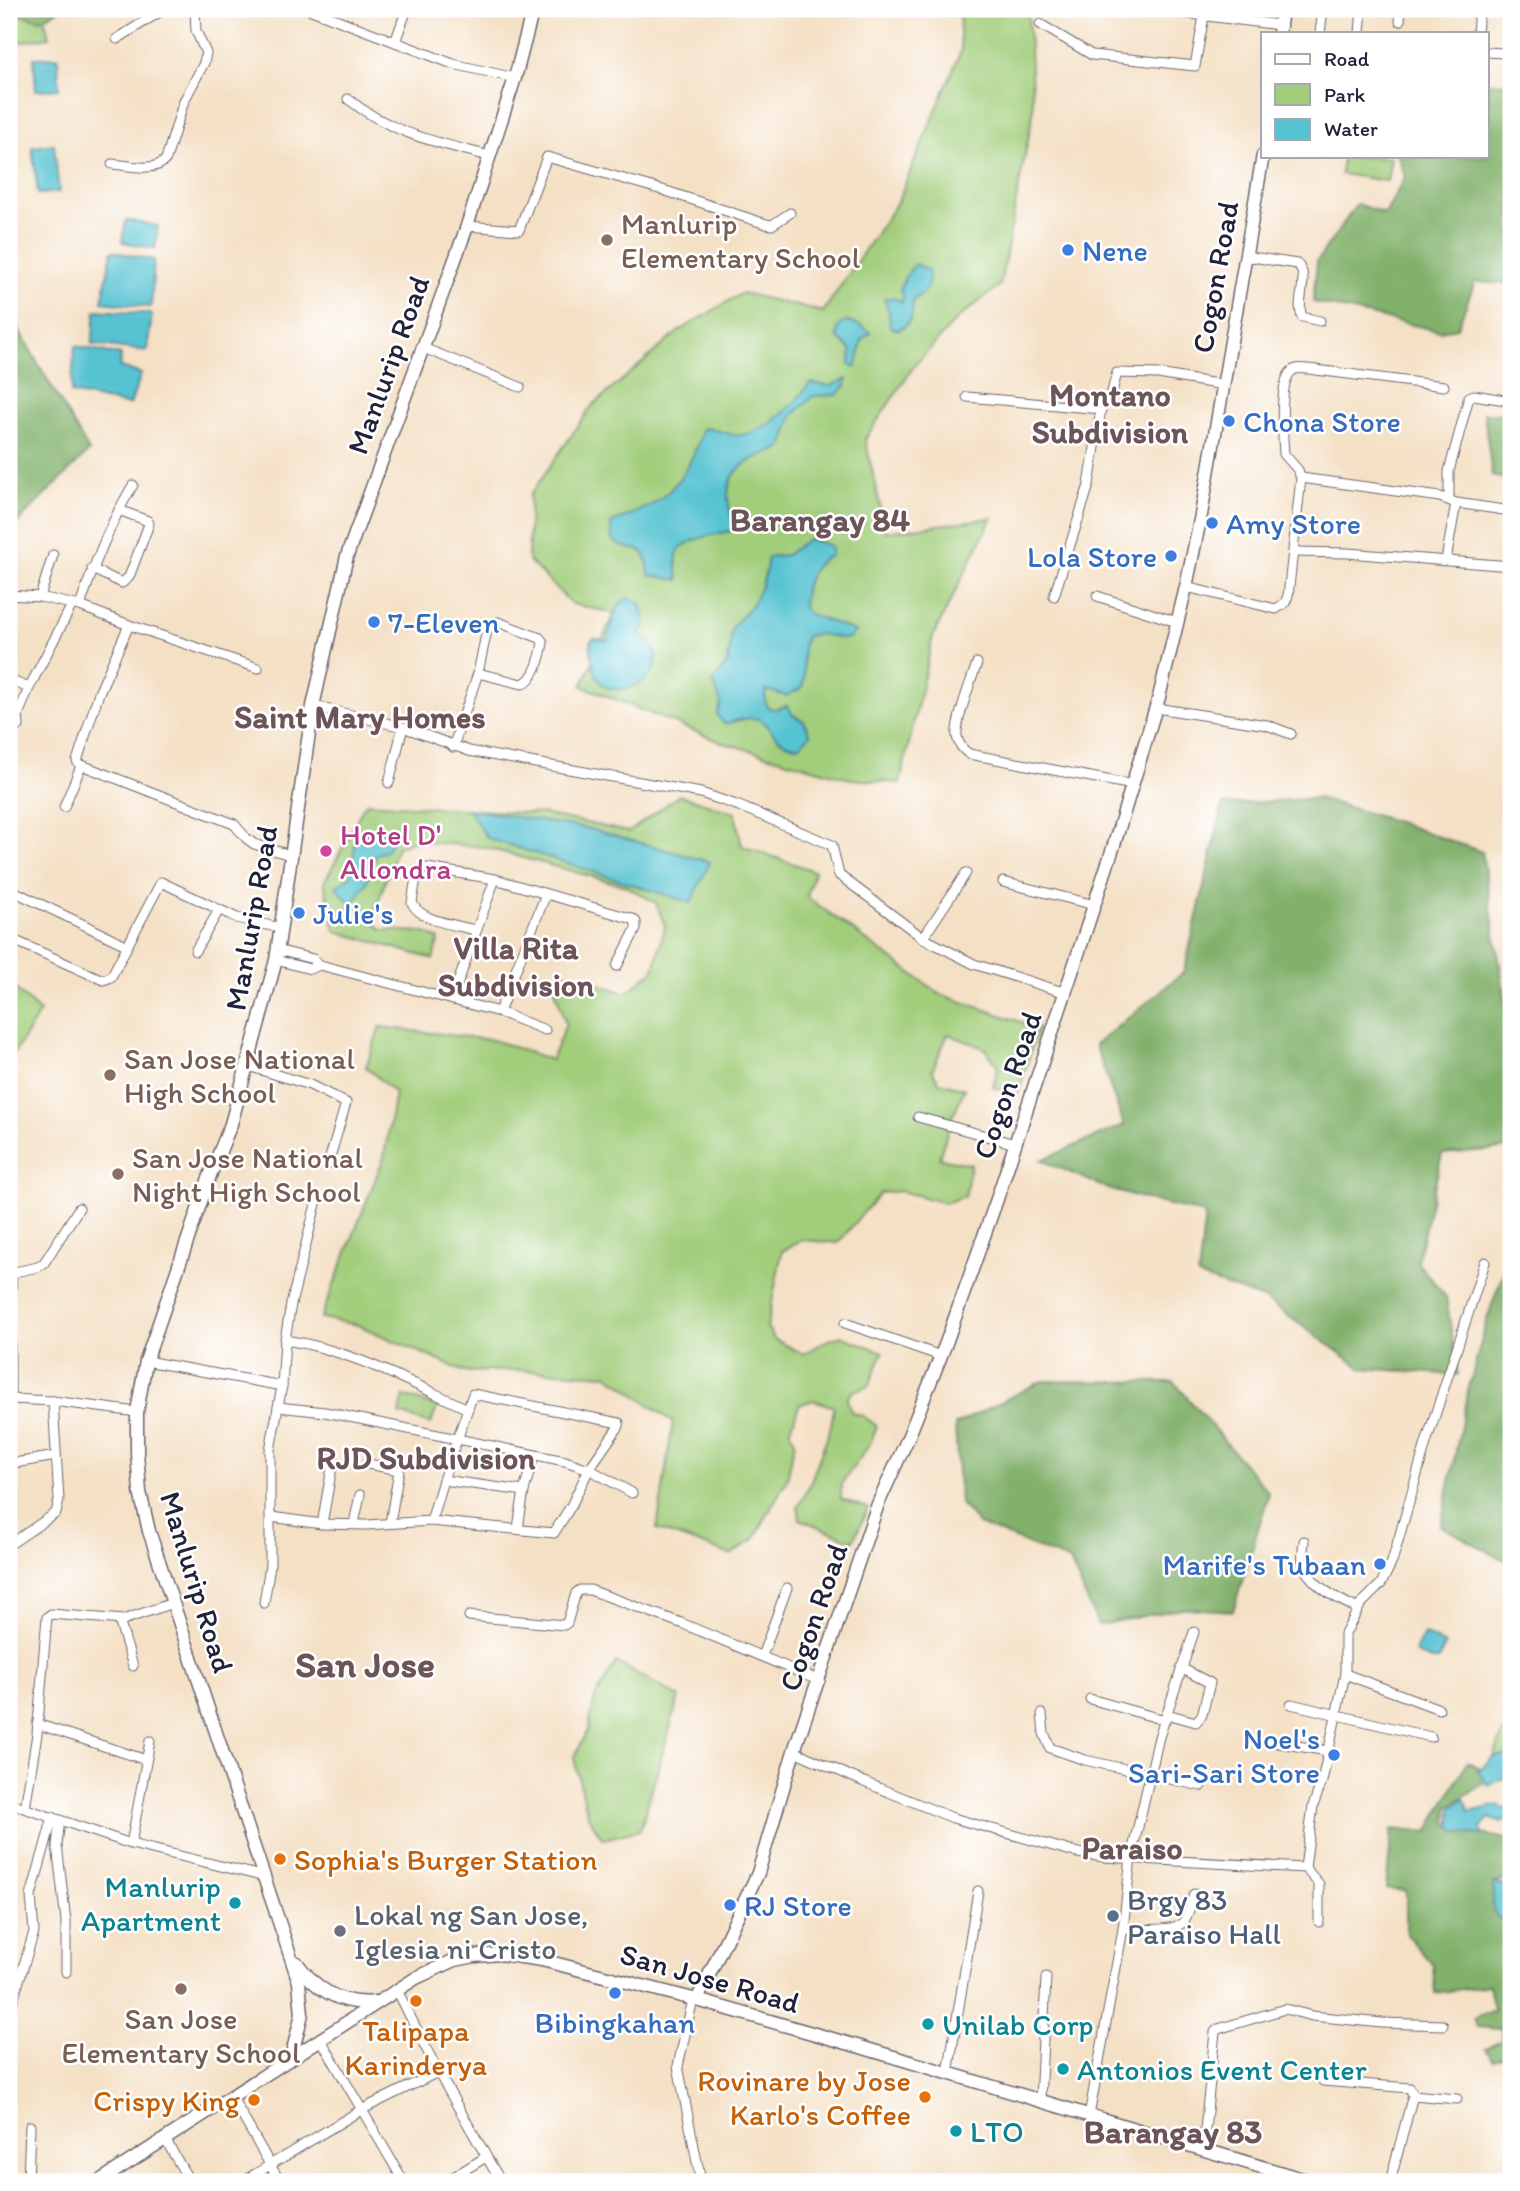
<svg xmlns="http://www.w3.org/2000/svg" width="1520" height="2191" font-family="Itim,sans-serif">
<rect width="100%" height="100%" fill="#fff"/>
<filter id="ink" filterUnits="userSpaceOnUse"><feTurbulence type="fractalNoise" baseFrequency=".0143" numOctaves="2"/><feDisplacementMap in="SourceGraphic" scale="14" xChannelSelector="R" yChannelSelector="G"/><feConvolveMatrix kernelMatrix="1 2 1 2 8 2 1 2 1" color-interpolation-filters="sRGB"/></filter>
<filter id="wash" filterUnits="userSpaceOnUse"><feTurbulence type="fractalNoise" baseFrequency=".00686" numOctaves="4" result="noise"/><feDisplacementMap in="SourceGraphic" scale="28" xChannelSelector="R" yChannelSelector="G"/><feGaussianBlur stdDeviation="1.57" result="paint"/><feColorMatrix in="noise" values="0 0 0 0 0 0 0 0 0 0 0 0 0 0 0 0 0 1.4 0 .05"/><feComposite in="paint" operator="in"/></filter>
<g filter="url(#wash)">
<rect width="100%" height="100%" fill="#f4e0c5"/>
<g fill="#a2ce7b" stroke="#62785b" stroke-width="2">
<path d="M9,9H42L49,37L9,44Z"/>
<path d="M959,9H1028L1033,113L1000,285L957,319L914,366L865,439L886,532L992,518L933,636L900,783L851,779L721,742L582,686L614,613L572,604L528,560L530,495L592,406L679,331L742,293L823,312L898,201L961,51Z"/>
<path d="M1343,156L1391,158L1387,181L1341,174Z"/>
<path d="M679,795L735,813L742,846L814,871L807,897L940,994L1038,1028L1018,1095L993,1087L998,1067L986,1049L948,1034L932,1070L939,1082L965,1089L952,1117L939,1158L971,1164L965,1196L945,1203L901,1191L880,1193L838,1243L802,1240L782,1251L767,1327L774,1339L803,1354L824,1342L841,1336L883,1352L869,1386L853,1391L847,1399L851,1412L863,1416L877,1426L870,1444L841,1484V1499L868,1508L853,1541L800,1519L798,1507L810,1484L831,1426L834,1407L813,1400L799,1405L790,1432L795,1441L787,1479L754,1539L731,1555L657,1529L673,1422L608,1375L519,1370L465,1372L358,1325L321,1318L384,1157L395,1093L366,1067L380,1027L493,1040L551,1060L566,1024L554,986L564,973L626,993L654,970L665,926L656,903L626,886L484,847L414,841L397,847L372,920L382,930L423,932L439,939L433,959L335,931L324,882C340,856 350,829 366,803L543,814L629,832Z"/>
<path d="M9,983L40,1012L9,1062Z"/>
<path d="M404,1396L437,1407L431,1424L399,1414Z"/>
<path d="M616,1662L679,1697L640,1830L603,1839L588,1816L574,1758L588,1730L595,1698Z"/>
<path d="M1511,1712V1751L1507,1755L1494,1757Z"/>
</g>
<g fill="#81b16b" stroke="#526a53" stroke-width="2">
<path d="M9,9H60L42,20L9,12Z"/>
<path d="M1487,83H1502L1511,87V284L1475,282L1457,328L1439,331L1313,302L1317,261L1357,204L1385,214L1405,177L1398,156H1487Z"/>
<path d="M9,313L89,451L9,531Z"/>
<path d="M1484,413L1511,415V480L1492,476Z"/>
<path d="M1318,798L1397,822L1482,852L1505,997L1511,1016V1148L1442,1154L1417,1262L1446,1297L1458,1375L1361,1368L1266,1300L1198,1276L1205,1214L1111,1190L1041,1160L1124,1125L1095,1045L1184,972L1223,805Z"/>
<path d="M1511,1251V1561L1508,1562L1441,1526L1467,1395L1487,1319Z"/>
<path d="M1042,1381L1174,1382L1269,1493L1233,1611L1184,1608L1098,1625L1070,1561L978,1524L960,1503L955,1425Z"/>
<path d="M1467,1762L1496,1775L1448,1807L1447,1823L1454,1828L1511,1840V1879L1493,1883V1909L1511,1934V1965L1506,1968L1511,1983V2055L1493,2060L1485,2049L1502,2040V2029L1477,2027L1473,2018L1494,2010L1489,1985L1435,1993L1433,1965L1406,1934V1891L1386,1889L1392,1829L1428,1832Z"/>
</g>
<g fill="#57c3d2" stroke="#3c7286" stroke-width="2">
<path d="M58,57L59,89L36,90L34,58Z"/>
<path d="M54,144L59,192L38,194L32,147Z"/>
<path d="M126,220L158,226L155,248L122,242Z"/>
<path d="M112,251L154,260L151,307L102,302Z"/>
<path d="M915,264L928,270C931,285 926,292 913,300C913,315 912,323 898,330L890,327L889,312L884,298H894L902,302L903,296L900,289L905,277Z"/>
<path d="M96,310L152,314L147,351L92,344Z"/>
<path d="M845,321L861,326L871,333L862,339L857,365L855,367L850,364L851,350L837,337L838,327Z"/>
<path d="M75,346L121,355L120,367L141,374L130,405L71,393Z"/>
<path d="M847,379L846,385L837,395L813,396L792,416L782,448C757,456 728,465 728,497C728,508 733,520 735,530C722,533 683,539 678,552C675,561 677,572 679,580L649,575C647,535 630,559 612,539L611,524C624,517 638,512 651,505C680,488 694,459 703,428C714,428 724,434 735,435C764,436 795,404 810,383L830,386Z"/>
<path d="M808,539L831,546V555C809,565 804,585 803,608L809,614L855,631L850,638C833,641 822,629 806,637C798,654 808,671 802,688L786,696L766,690L765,701L768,708L775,709L787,706L793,715L804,721L810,735L799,746C772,746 770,718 752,718C743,718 733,722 724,724L717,715L721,703L713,682L728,662L732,627C753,607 765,586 768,557L786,555Z"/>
<path d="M629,598L641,603L646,624L640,635C688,667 617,708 599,680C593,671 591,653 590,642L594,638L607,641C613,624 611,606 629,598Z"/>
<path d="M468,809L590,829L710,862L691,903L487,838Z"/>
<path d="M396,832L387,851L376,854L366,884L352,905L336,887L351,875L355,841L366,833Z"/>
<path d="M1424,1634L1445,1645L1438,1660H1431L1414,1652Z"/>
<path d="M1511,1751V1774L1488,1786L1478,1771L1494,1757L1507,1755Z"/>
<path d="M1511,1798V1819L1508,1817L1502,1823L1489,1818L1481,1828L1483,1835L1457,1832L1451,1826V1808L1464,1799L1469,1812L1498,1805L1503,1809L1509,1806Z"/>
<path d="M1493,1883L1511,1888V1917L1498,1918L1493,1909Z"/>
</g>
</g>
<g filter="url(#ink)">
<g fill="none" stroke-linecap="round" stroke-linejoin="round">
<g stroke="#6c646b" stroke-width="11">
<g id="street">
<path d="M309,9L453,64L515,78"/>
<path d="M1150,9L1280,25"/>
<path d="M1234,20L1235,9"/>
<path d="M1400,21L1401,9"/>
<path d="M1040,24L1092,55L1195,66L1204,16"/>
<path d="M1320,33L1323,9"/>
<path d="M1360,33L1362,9"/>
<path d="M1477,33L1479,9"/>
<path d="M117,39L164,9"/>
<path d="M395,42L407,9"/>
<path d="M1487,52L1503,53L1507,50L1511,40"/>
<path d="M348,99C392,134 436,142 489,156"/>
<path d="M112,164C127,165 156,173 166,159L184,101L204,63L206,53L196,31L195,9"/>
<path d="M467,226L519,230L547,157L666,191L766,224L772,225L790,213"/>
<path d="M1245,256L1297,264C1311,277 1295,300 1302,317L1320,321"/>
<path d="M421,347L520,387"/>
<path d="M967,397L1101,409L1111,395L1117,373L1158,374L1223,385"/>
<path d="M1301,478L1440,497L1456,503L1511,511"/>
<path d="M1449,500V471L1469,397L1474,395L1511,401"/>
<path d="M1293,552L1348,553L1511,566"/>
<path d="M1446,560L1456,503"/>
<path d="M92,569L122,583L129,577L149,524L148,521L119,510"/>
<path d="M1186,587L1276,609L1285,603L1288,596L1301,478L1298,470L1284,454C1283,438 1278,381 1292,371C1296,367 1302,369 1308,369L1444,386"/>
<path d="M9,595L40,597L80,606L129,625L258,668"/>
<path d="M1054,596L1089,485L1101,409"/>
<path d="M1097,596L1177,622"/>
<path d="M40,597L53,555"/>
<path d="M80,606C94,564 110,523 133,485"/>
<path d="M129,625L99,693L77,761L79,764L234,824L246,838L254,844L290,855"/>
<path d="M977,663C972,679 955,721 957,736C958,744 962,749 969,754L1133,785"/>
<path d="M9,680L29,688L72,605"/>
<path d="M313,706L403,727L469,751L701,793L739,806L832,845L839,875L923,938L974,964L1066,993"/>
<path d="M1156,708L1267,725L1291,734"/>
<path d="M19,726L18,715L29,688"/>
<path d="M453,747L478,673L487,630L492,624L498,622L540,638L543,642C541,656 535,680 522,684L478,673"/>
<path d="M389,783L403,727"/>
<path d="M64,807L81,766"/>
<path d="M1003,882L1095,905"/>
<path d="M9,889L126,945"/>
<path d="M476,930C457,925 421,922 412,903L417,871L427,868L495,879L633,919L636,922V929L617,966"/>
<path d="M9,938L103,980L111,977L161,882L237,918L280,928"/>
<path d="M923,938L966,873"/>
<path d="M277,950L313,959L320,965L499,1012L545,1030"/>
<path d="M195,951L219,910"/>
<path d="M276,960L310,969L320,965"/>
<path d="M452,999L495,879"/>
<path d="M499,1012L546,894"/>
<path d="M248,1066L310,1085L346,1103L328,1164"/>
<path d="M918,1117L1015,1144"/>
<path d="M79,1208L44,1263L38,1267L15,1272L12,1275L10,1312V1399L53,1401L137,1412"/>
<path d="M845,1323L941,1356"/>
<path d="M285,1340C349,1349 409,1382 468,1409"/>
<path d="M146,1361L282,1386"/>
<path d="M278,1407L325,1412L565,1461L589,1469L632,1493"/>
<path d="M9,1464L56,1456"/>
<path d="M368,1464L399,1470L390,1523"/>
<path d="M443,1480L524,1491"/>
<path d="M271,1517L322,1524L366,1525L431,1521L554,1533L571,1506L589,1469L619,1426V1423L473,1394L443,1480L431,1521"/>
<path d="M322,1524L334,1456"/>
<path d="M354,1524L360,1495"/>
<path d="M518,1528L524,1491L534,1455"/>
<path d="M1304,1541C1303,1550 1301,1561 1305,1569C1315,1588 1340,1600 1358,1609"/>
<path d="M9,1545L56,1513L59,1500L53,1401"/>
<path d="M264,1603L270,1565V1450L282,1386L285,1340L291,1304L317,1200"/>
<path d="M469,1616L564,1625L567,1623L576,1593L580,1590H590L681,1623L820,1681"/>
<path d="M119,1620L133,1666"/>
<path d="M762,1656L787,1588"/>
<path d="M1345,1674L1439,1709"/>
<path d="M1090,1699L1165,1720"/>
<path d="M1291,1704L1431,1737"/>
<path d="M1042,1714L1044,1733L1050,1748L1085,1760L1201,1786"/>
<path d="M1167,1714L1196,1722L1202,1715L1210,1683L1181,1668"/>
<path d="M37,1724L146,1760"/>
<path d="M1267,1741L1328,1751"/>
<path d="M794,1751L864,1782L953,1818L1078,1853L1104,1857L1305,1868L1313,1806L1322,1781L1345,1674V1634L1361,1604L1381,1584L1392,1562L1426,1443L1485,1262"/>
<path d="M9,1803L131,1844L265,1877"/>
<path d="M25,1808L37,1734L47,1617L51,1614L123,1620L173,1603"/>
<path d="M60,1820L57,1845L66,1921V1972"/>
<path d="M131,1844L150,1741"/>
<path d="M1305,1868L1319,1884V1922"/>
<path d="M1123,1929C1137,1929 1176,1933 1184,1921C1189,1914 1191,1902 1194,1894"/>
<path d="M397,1990L438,2072L501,2182"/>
<path d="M693,1999L678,2066L701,2182"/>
<path d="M9,2013L34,1932L31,1896L53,1817"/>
<path d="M320,2038L404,2182"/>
<path d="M948,2073L978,1891"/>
<path d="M1323,2081L1410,2088L1413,2095L1390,2182"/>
<path d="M1413,2095L1457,2099"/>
<path d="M231,2096L280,2182"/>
<path d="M1040,2101L1046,1977"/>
<path d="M1089,2116L1123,1929L1131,1857L1159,1737L1194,1632"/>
<path d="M165,2139L190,2182"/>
<path d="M1203,2150L1215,2032L1218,2029L1285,2009L1312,2016L1382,2023L1443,2025"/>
<path d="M28,2182L30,2126"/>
<path d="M242,2182L361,2110L438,2072"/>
<path d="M445,2182L486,2157"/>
</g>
</g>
<g stroke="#6c646b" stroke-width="15">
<g id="secondary">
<path d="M1279,33L1282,9"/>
<path d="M297,1963C316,1990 342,2006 376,2002"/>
<path d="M697,2000L758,1873L794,1751L878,1504L908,1438L946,1343L996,1202L1113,848L1159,697L1186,587L1201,515L1263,155"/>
<path d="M291,2058L302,2014L299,1982L149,1531L140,1492L137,1452V1412L146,1361L209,1178L231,1124L276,960L313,706L347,556L465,232L515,78L533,9"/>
<path d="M98,2182L416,1978L455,1960L475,1956L500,1954L542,1960L697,2000L857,2046L1312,2182"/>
</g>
</g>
<use href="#street" stroke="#fff" stroke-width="9"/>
<use href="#secondary" stroke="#fff" stroke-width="12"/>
</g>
</g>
<g fill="#8d6e63" stroke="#fff" stroke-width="2.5">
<circle cx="607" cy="240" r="7"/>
<circle cx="110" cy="1075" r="7"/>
<circle cx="118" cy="1174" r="7"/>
<circle cx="181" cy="1989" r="7"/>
</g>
<g fill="#3f7fe0" stroke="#fff" stroke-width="2.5">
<circle cx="1068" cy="250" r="7"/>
<circle cx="1229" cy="421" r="7"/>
<circle cx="1212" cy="523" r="7"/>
<circle cx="1171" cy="556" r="7"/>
<circle cx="374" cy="622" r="7"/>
<circle cx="299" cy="913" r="7"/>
<circle cx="1380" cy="1564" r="7"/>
<circle cx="1334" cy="1755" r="7"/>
<circle cx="730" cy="1905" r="7"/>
<circle cx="615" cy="1993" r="7"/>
</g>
<circle fill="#d1479c" stroke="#fff" stroke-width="2.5" cx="326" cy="851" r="7"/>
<g fill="#e8710a" stroke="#fff" stroke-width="2.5">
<circle cx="280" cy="1859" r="7"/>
<circle cx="416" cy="2001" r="7"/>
<circle cx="925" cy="2097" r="7"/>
<circle cx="254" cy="2100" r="7"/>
</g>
<g fill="#0f9aa8" stroke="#fff" stroke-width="2.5">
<circle cx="235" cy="1903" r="7"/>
<circle cx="928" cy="2024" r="7"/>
<circle cx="1063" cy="2069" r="7"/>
<circle cx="956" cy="2131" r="7"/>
</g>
<circle fill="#5c6f8a" stroke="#fff" stroke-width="2.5" cx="1113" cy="1916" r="7"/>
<circle fill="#6b7280" stroke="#fff" stroke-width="2.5" cx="340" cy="1931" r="7"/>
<g text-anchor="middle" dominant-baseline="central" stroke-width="5" stroke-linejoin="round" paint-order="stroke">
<g font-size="30" fill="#785e54" stroke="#fff" text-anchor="start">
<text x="621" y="223">Manlurip<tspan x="621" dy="34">Elementary School</tspan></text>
<text x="124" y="1058">San Jose National<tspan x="124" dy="34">High School</tspan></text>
<text x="132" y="1157">San Jose National<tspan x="132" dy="34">Night High School</tspan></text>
<text x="181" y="2018" text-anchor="middle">San Jose<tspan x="181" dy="34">Elementary School</tspan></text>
</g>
<g font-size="30" fill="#366cbe" stroke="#fff" text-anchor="start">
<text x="1082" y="250">Nene</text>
<text x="1243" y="421">Chona Store</text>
<text x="1226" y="523">Amy Store</text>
<text x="1157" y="556" text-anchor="end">Lola Store</text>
<text x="388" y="622">7-Eleven</text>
<text x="313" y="913">Julie's</text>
<text x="1366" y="1564" text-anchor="end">Marife's Tubaan</text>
<text x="1320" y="1738" text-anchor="end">Noel's<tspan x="1320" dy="34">Sari-Sari Store</tspan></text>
<text x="744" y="1905">RJ Store</text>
<text x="615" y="2022" text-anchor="middle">Bibingkahan</text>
</g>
<g font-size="30" fill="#22223b" stroke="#fff">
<text transform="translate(1215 277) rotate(-80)">Cogon Road</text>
<text transform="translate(388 365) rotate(-70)">Manlurip Road</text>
<text transform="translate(251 918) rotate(-80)">Manlurip Road</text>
<text transform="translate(1007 1085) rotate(-71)">Cogon Road</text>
<text transform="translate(197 1582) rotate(73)">Manlurip Road</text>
<text transform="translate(813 1617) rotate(-71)">Cogon Road</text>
<text transform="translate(710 1978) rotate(16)">San Jose Road</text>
</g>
<g font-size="30" fill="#b23c85" stroke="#fff" text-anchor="start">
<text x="340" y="834">Hotel D'<tspan x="340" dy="34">Allondra</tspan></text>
</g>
<g font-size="30" fill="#c56008" stroke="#fff" text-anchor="end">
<text x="294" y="1859" text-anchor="start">Sophia's Burger Station</text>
<text x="416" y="2030" text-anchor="middle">Talipapa<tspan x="416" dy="34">Karinderya</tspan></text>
<text x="911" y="2080">Rovinare by Jose<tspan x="911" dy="34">Karlo's Coffee</tspan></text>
<text x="240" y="2100">Crispy King</text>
</g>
<g font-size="30" fill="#0d838f" stroke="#fff" text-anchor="start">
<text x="221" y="1886" text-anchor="end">Manlurip<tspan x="221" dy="34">Apartment</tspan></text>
<text x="942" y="2024">Unilab Corp</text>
<text x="1077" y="2069">Antonios Event Center</text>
<text x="970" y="2131">LTO</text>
</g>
<g font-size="30" fill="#4e5e75" stroke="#fff" text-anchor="start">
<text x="1127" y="1899">Brgy 83<tspan x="1127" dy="34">Paraiso Hall</tspan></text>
</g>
<g font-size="30" fill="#5b616d" stroke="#fff" text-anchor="start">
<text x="354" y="1914">Lokal ng San Jose,<tspan x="354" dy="34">Iglesia ni Cristo</tspan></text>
</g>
<g font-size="32" font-weight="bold" fill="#6d5459" stroke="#fff">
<text x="1110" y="395">Montano<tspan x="1110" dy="37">Subdivision</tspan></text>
<text x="360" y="717">Saint Mary Homes</text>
<text x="516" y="948">Villa Rita<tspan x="516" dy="37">Subdivision</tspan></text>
<text x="426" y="1458">RJD Subdivision</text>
<text x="1132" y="1848">Paraiso</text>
</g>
<g font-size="33" font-weight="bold" fill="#6d5459" stroke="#fff">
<text x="820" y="519">Barangay 84</text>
<text x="1173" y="2131">Barangay 83</text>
</g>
<g font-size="37" font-weight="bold" fill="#6d5459" stroke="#fff">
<text x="365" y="1664">San Jose</text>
</g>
</g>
<rect width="1520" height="2191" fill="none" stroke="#fff" stroke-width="35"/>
<rect x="1261" y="32" width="228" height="126" fill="#ffffff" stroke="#a7a7b1" stroke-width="2"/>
<rect x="1275" y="54" width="35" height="10" fill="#ffffff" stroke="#a7a7b1" stroke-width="2"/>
<text x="1324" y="66" font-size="21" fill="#22223b">Road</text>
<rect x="1275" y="84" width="35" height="21" fill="#a2ce7b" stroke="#a7a7b1" stroke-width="2"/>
<text x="1324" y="102" font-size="21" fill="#22223b">Park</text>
<rect x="1275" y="119" width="35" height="21" fill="#57c3d2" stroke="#a7a7b1" stroke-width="2"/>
<text x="1324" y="136" font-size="21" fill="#22223b">Water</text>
</svg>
